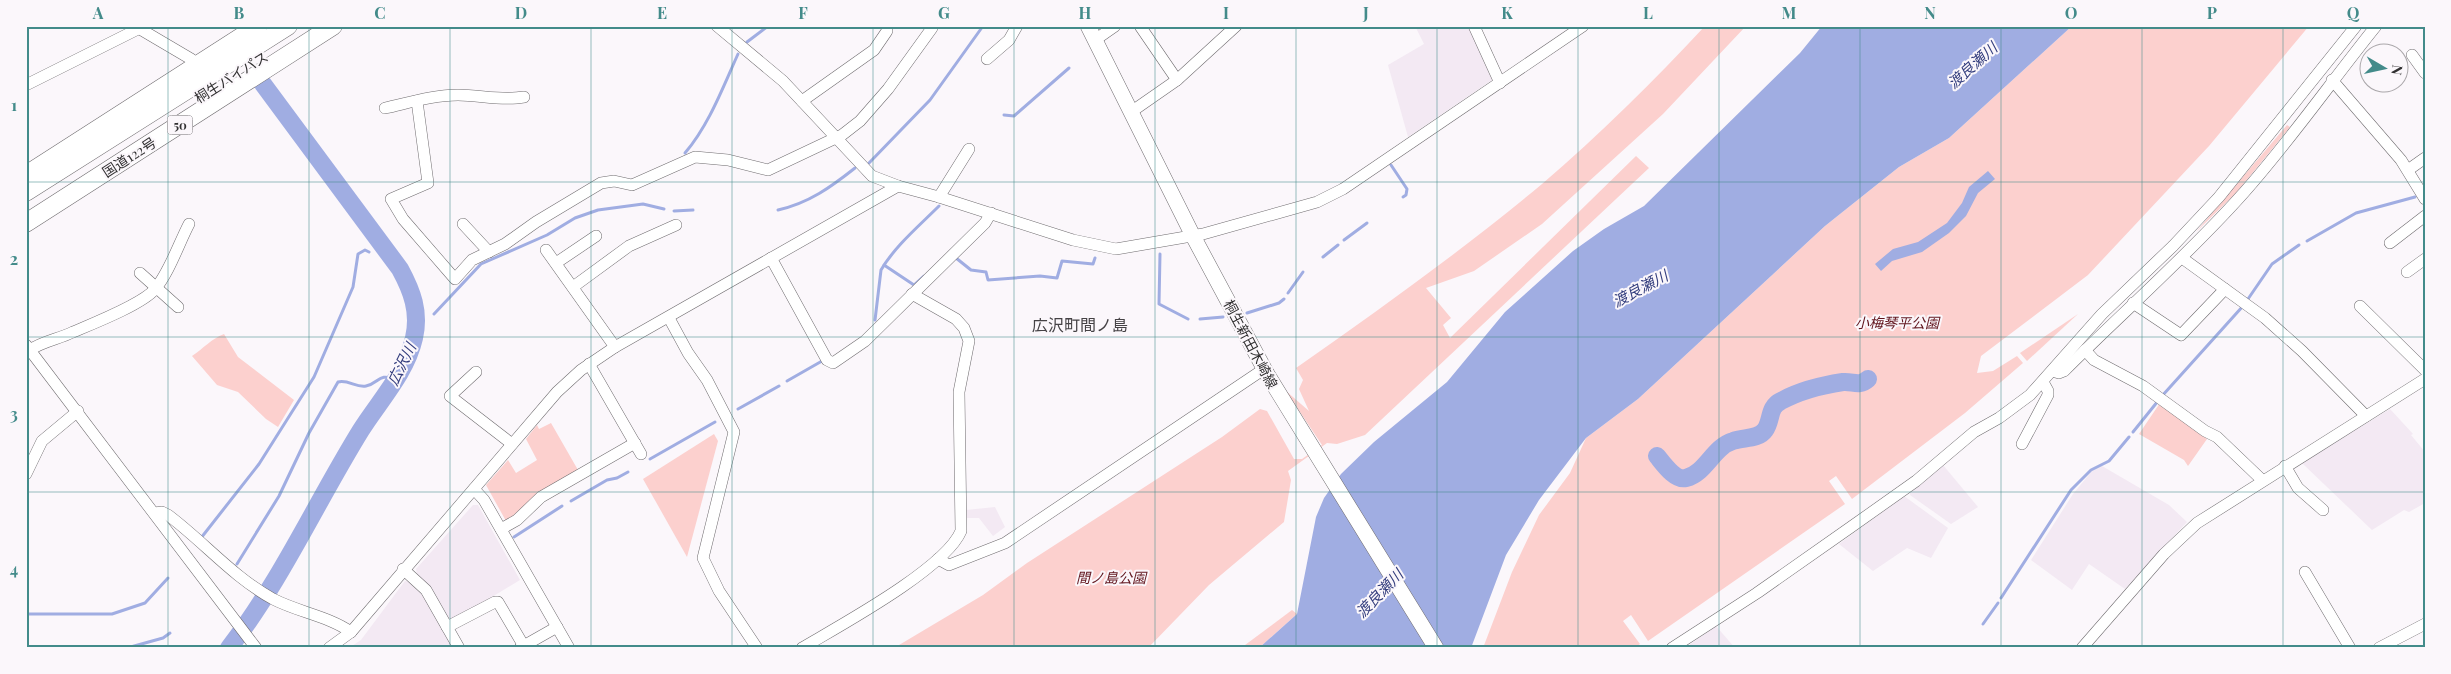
<svg xmlns="http://www.w3.org/2000/svg" width="2451" height="674" font-family="'Playfair Display','Noto Sans JP',serif">
<rect width="100%" height="100%" fill="#fbf7fb"/>
<g fill="#f3e9f3">
<path d="M1415,26H1468L1492,80L1408,137L1388,65L1424,44Z"/>
<path d="M2390,409L2413,434L2411,435L2425,452V503L2409,512L2404,510L2372,530L2302,463Z"/>
<path d="M1943,465L1978,507L1951,524L1910,495V493Z"/>
<path d="M2102,466L2169,505L2187,522L2125,589L2089,564L2072,590L2031,560L2073,494L2092,471Z"/>
<path d="M1904,496L1948,528L1931,558L1907,548L1873,571L1839,544Z"/>
<path d="M473,505H478L520,580L454,620L447,618L417,575L416,569Z"/>
<path d="M995,507L1005,527L993,536L979,518H967L966,510Z"/>
<path d="M405,581L410,582L422,593L453,648H349L361,640Z"/>
<path d="M1716,626L1735,648H1685Z"/>
</g>
<g fill="#fcd0ce">
<path d="M1705,26H1746L1663,114L1542,224L1474,271L1426,288L1451,318L1443,325L1450,338L1636,156L1649,168L1365,435L1337,444L1327,443L1288,471L1291,480L1284,522L1209,585L1148,648H894L983,595L1027,563L1222,437L1260,409L1267,411L1294,459H1302L1322,445L1286,391L1309,411L1299,389L1303,380L1296,368C1380,309 1463,250 1542,184C1599,135 1654,81 1705,26Z"/>
<path d="M2072,26H2309L2209,146L2088,275L1981,356L1977,373L1993,371L2017,356L2023,363L1965,413L1852,499L1836,476L1829,481L1845,504L1648,641L1631,615L1623,621L1640,644L1635,648H1483L1512,572L1539,515L1570,473L1586,438L1638,399L1825,226L1899,167L1949,138Z"/>
<path d="M2287,125L2290,127L2236,193L2196,232Z"/>
<path d="M2078,314L2027,361L2020,353Z"/>
<path d="M224,334L238,357L294,400L278,427L266,419L238,392L217,385L192,356C204,348 211,339 224,334Z"/>
<path d="M2160,403L2207,439L2188,466L2184,460L2139,434Z"/>
<path d="M551,423L578,470L506,521L486,485L508,460L516,473L537,460L526,439L537,425L539,429Z"/>
<path d="M714,434L718,441L687,557L643,479Z"/>
<path d="M1292,610L1297,614L1259,648H1241Z"/>
</g>
<g fill="#a0ade2">
<path d="M1822,26H2072L1949,138L1899,167L1825,226L1638,399L1586,438L1539,500L1506,555L1471,648H1259L1297,614L1316,517L1324,498L1341,474L1374,442L1447,382L1505,312L1573,251L1604,229L1644,206L1800,53Z"/>
<path d="M1988,171L1995,179L1978,193L1966,216L1949,233L1922,252L1892,261L1881,271L1875,264L1893,249L1918,242L1947,223L1962,203L1969,187Z"/>
</g>
<g fill="none" stroke-linecap="round" stroke-linejoin="round">
<g stroke="#a0ade2" stroke-width="3">
<path d="M747,42L768,26"/>
<path d="M1004,115L1014,116L1069,68"/>
<path d="M685,153C709,125 723,87 738,54"/>
<path d="M869,163L930,100L983,26"/>
<path d="M1391,165L1407,189L1406,195L1403,197"/>
<path d="M778,210C809,203 831,187 855,168"/>
<path d="M674,211L693,210"/>
<path d="M1344,240L1367,223"/>
<path d="M2307,241L2356,213L2415,197"/>
<path d="M1160,254L1159,304L1188,319"/>
<path d="M1323,257L1338,245"/>
<path d="M956,258L971,270L986,272L988,280L1040,276L1057,278L1062,261L1093,264L1095,258"/>
<path d="M884,265L914,285L924,276"/>
<path d="M1288,293L1303,272"/>
<path d="M2248,299L2272,264L2299,245"/>
<path d="M1247,313L1279,303L1284,299"/>
<path d="M434,314L481,264L547,235L575,218L598,210L643,204L664,209"/>
<path d="M1200,319L1223,317"/>
<path d="M875,320L881,270C895,246 919,226 939,206"/>
<path d="M787,381L822,361"/>
<path d="M2162,396L2243,306"/>
<path d="M738,409L779,386"/>
<path d="M2133,432L2158,401"/>
<path d="M650,459L715,422"/>
<path d="M571,501L607,480L617,478L628,472"/>
<path d="M514,537L562,506"/>
<path d="M201,538L259,464L314,377L353,287L358,254L365,250L369,252"/>
<path d="M237,564L279,496L309,433L338,382C348,379 356,388 366,386C380,383 378,372 396,380"/>
<path d="M2001,598L2071,490L2091,470L2109,461L2129,437"/>
<path d="M26,614H112L145,603L168,578"/>
<path d="M1983,624L1998,603"/>
<path d="M127,648L163,638L170,633"/>
</g>
<g stroke="#a0ade2" stroke-width="18">
<path d="M1657,456C1663,463 1675,481 1686,478C1706,473 1713,447 1733,441C1743,437 1758,440 1765,430C1772,421 1768,407 1781,401C1799,391 1823,385 1843,382C1853,381 1859,387 1868,379"/>
<path d="M229,648C281,581 317,501 361,430C380,400 406,373 414,338C420,312 412,291 400,269L263,84"/>
</g>
<g stroke="#6f6c6f" stroke-width="12">
<g id="minor">
<path d="M135,26L191,59L197,65"/>
<path d="M717,26L783,81L872,176L898,186"/>
<path d="M1140,26L1177,80"/>
<path d="M1474,26L1500,83"/>
<path d="M1095,40L1115,26"/>
<path d="M2412,55L2425,73"/>
<path d="M987,59L1009,40L1017,26"/>
<path d="M2332,80L2401,160L2425,199"/>
<path d="M26,85L138,29"/>
<path d="M417,101L428,183L391,199L403,219L455,279L472,260L505,244L536,222L601,183L614,181L632,185L695,157L728,160L768,170L842,135L860,121L888,89L932,28"/>
<path d="M802,101L874,50L887,31"/>
<path d="M385,108C408,103 433,95 458,95C480,95 502,101 524,97"/>
<path d="M1131,112L1177,80L1236,26"/>
<path d="M2408,170L2425,158"/>
<path d="M939,197L969,149"/>
<path d="M463,224L489,252"/>
<path d="M2390,243L2425,216"/>
<path d="M546,250L615,347"/>
<path d="M771,258L827,360L833,363L865,341L985,223L991,213"/>
<path d="M2182,258L2265,318L2302,351L2366,416"/>
<path d="M556,263L596,236"/>
<path d="M2407,272L2425,259"/>
<path d="M140,273L178,307"/>
<path d="M573,287L629,246L676,225"/>
<path d="M2133,303L2181,335L2225,289"/>
<path d="M2360,306L2425,370"/>
<path d="M669,318L688,353L707,380L734,432L703,558L719,591L757,648"/>
<path d="M26,345L256,648"/>
<path d="M30,350C43,341 59,339 73,332C92,324 143,304 155,289C169,273 179,243 189,224"/>
<path d="M2085,350L2094,360L2143,386L2205,431L2217,437L2262,480"/>
<path d="M589,364L641,454"/>
<path d="M2052,371L2059,373L2064,371C2122,313 2184,259 2239,198C2288,144 2330,83 2376,26"/>
<path d="M476,372L450,396L512,444"/>
<path d="M2022,444L2048,395V391L2043,382"/>
<path d="M2285,466L2298,488L2323,510"/>
<path d="M26,474L42,441L78,411"/>
<path d="M474,489L484,500L569,648"/>
<path d="M155,513L162,512L168,515C204,542 233,577 273,599C298,612 328,616 351,632"/>
<path d="M501,529L517,520L541,497L635,443"/>
<path d="M938,559L949,565L1005,543L1264,369"/>
<path d="M403,569L426,590L459,648"/>
<path d="M2305,572L2350,648"/>
<path d="M447,627L495,602H498L525,648"/>
<path d="M329,648L351,632L557,392L581,370L615,347L898,186L939,197L1073,240L1116,249L1203,234L1317,202L1343,189L1583,26"/>
<path d="M520,648L557,627"/>
<path d="M802,648C839,626 945,569 961,531L959,392L969,341L964,328L956,319L912,294"/>
<path d="M1672,648L1757,593L1851,527L1916,481L1974,432L1999,418L2030,395L2102,314L2173,246L2219,197L2356,26"/>
<path d="M2082,648L2164,554L2197,523L2425,379"/>
<path d="M2379,648L2425,624"/>
</g>
</g>
<g stroke="#6f6c6f" stroke-width="16">
<path id="major" d="M1088,26L1193,236L1267,374L1436,648"/>
</g>
<g stroke="#6f6c6f" stroke-width="19">
<g id="highway">
<path d="M26,175L258,26"/>
<path d="M26,192L288,26"/>
<path d="M26,223L333,26"/>
</g>
</g>
<use href="#minor" stroke="#fff" stroke-width="11"/>
<use href="#major" stroke="#fff" stroke-width="15"/>
<use href="#highway" stroke="#fff" stroke-width="18"/>
</g>
<path fill="none" stroke="#438b8a" stroke-width="1" stroke-opacity="0.55" d="M168,26V648M309,26V648M450,26V648M591,26V648M732,26V648M873,26V648M1014,26V648M1155,26V648M1296,26V648M1437,26V648M1578,26V648M1719,26V648M1860,26V648M2001,26V648M2142,26V648M2283,26V648M26,182H2425M26,337H2425M26,492H2425"/>
<g text-anchor="middle" dominant-baseline="central" stroke-width="4" stroke-linejoin="round" paint-order="stroke">
<rect fill="#fbf7fb" stroke="#6e6c6e" stroke-width="1" x="167.5" y="115.5" width="25" height="19" rx="4"/>
<g font-size="12" font-weight="bold" fill="#313031">
<text x="180" y="125">50</text>
</g>
<g font-size="14" fill="#313031" stroke="#fbf7fb">
<text transform="translate(231 77) rotate(-32)">桐生バイパス</text>
<text transform="translate(129 157) rotate(-33)">国道122号</text>
<text transform="translate(1251 344) rotate(62)">桐生新田木崎線</text>
</g>
<g font-size="14" font-style="italic" fill="#61151d" stroke="#fbf7fb">
<text x="1897" y="322">小梅琴平公園</text>
<text x="1111" y="577">間ノ島公園</text>
</g>
<g font-size="15" font-style="italic" fill="#343e7e" stroke="#fbf7fb">
<text transform="translate(1972 65) rotate(-42)">渡良瀬川</text>
<text transform="translate(1640 288) rotate(-28)">渡良瀬川</text>
<text transform="translate(401 364) rotate(-64)">広沢川</text>
<text transform="translate(1379 593) rotate(-46)">渡良瀬川</text>
</g>
<g font-size="16" fill="#454245" stroke="#fbf7fb">
<text x="1080" y="324">広沢町間ノ島</text>
</g>
</g>
<rect width="2451" height="674" fill="none" stroke="#fbf7fb" stroke-width="55"/>
<g transform="translate(2384 68) rotate(99)"><circle r="24" fill="#fbf7fb" stroke="#aaa7aa"/>
<path d="M0-4L9 19L0 12L-9 19Z" fill="#438b8a"/>
<text y="-8" font-size="14" font-weight="bold" text-anchor="middle" fill="#313031">N</text>
</g>
<rect x="28" y="28" width="2396" height="618" fill="none" stroke="#438b8a" stroke-width="2"/>
<g font-size="16" text-anchor="middle" font-weight="bold" fill="#438b8a">
<text x="98" y="19">A</text>
<text x="239" y="19">B</text>
<text x="380" y="19">C</text>
<text x="521" y="19">D</text>
<text x="662" y="19">E</text>
<text x="803" y="19">F</text>
<text x="944" y="19">G</text>
<text x="1085" y="19">H</text>
<text x="1226" y="19">I</text>
<text x="1366" y="19">J</text>
<text x="1507" y="19">K</text>
<text x="1648" y="19">L</text>
<text x="1789" y="19">M</text>
<text x="1930" y="19">N</text>
<text x="2071" y="19">O</text>
<text x="2212" y="19">P</text>
<text x="2353" y="19">Q</text>
<text x="14" y="111">1</text>
<text x="14" y="265">2</text>
<text x="14" y="420">3</text>
<text x="14" y="575">4</text>
</g>
</svg>
